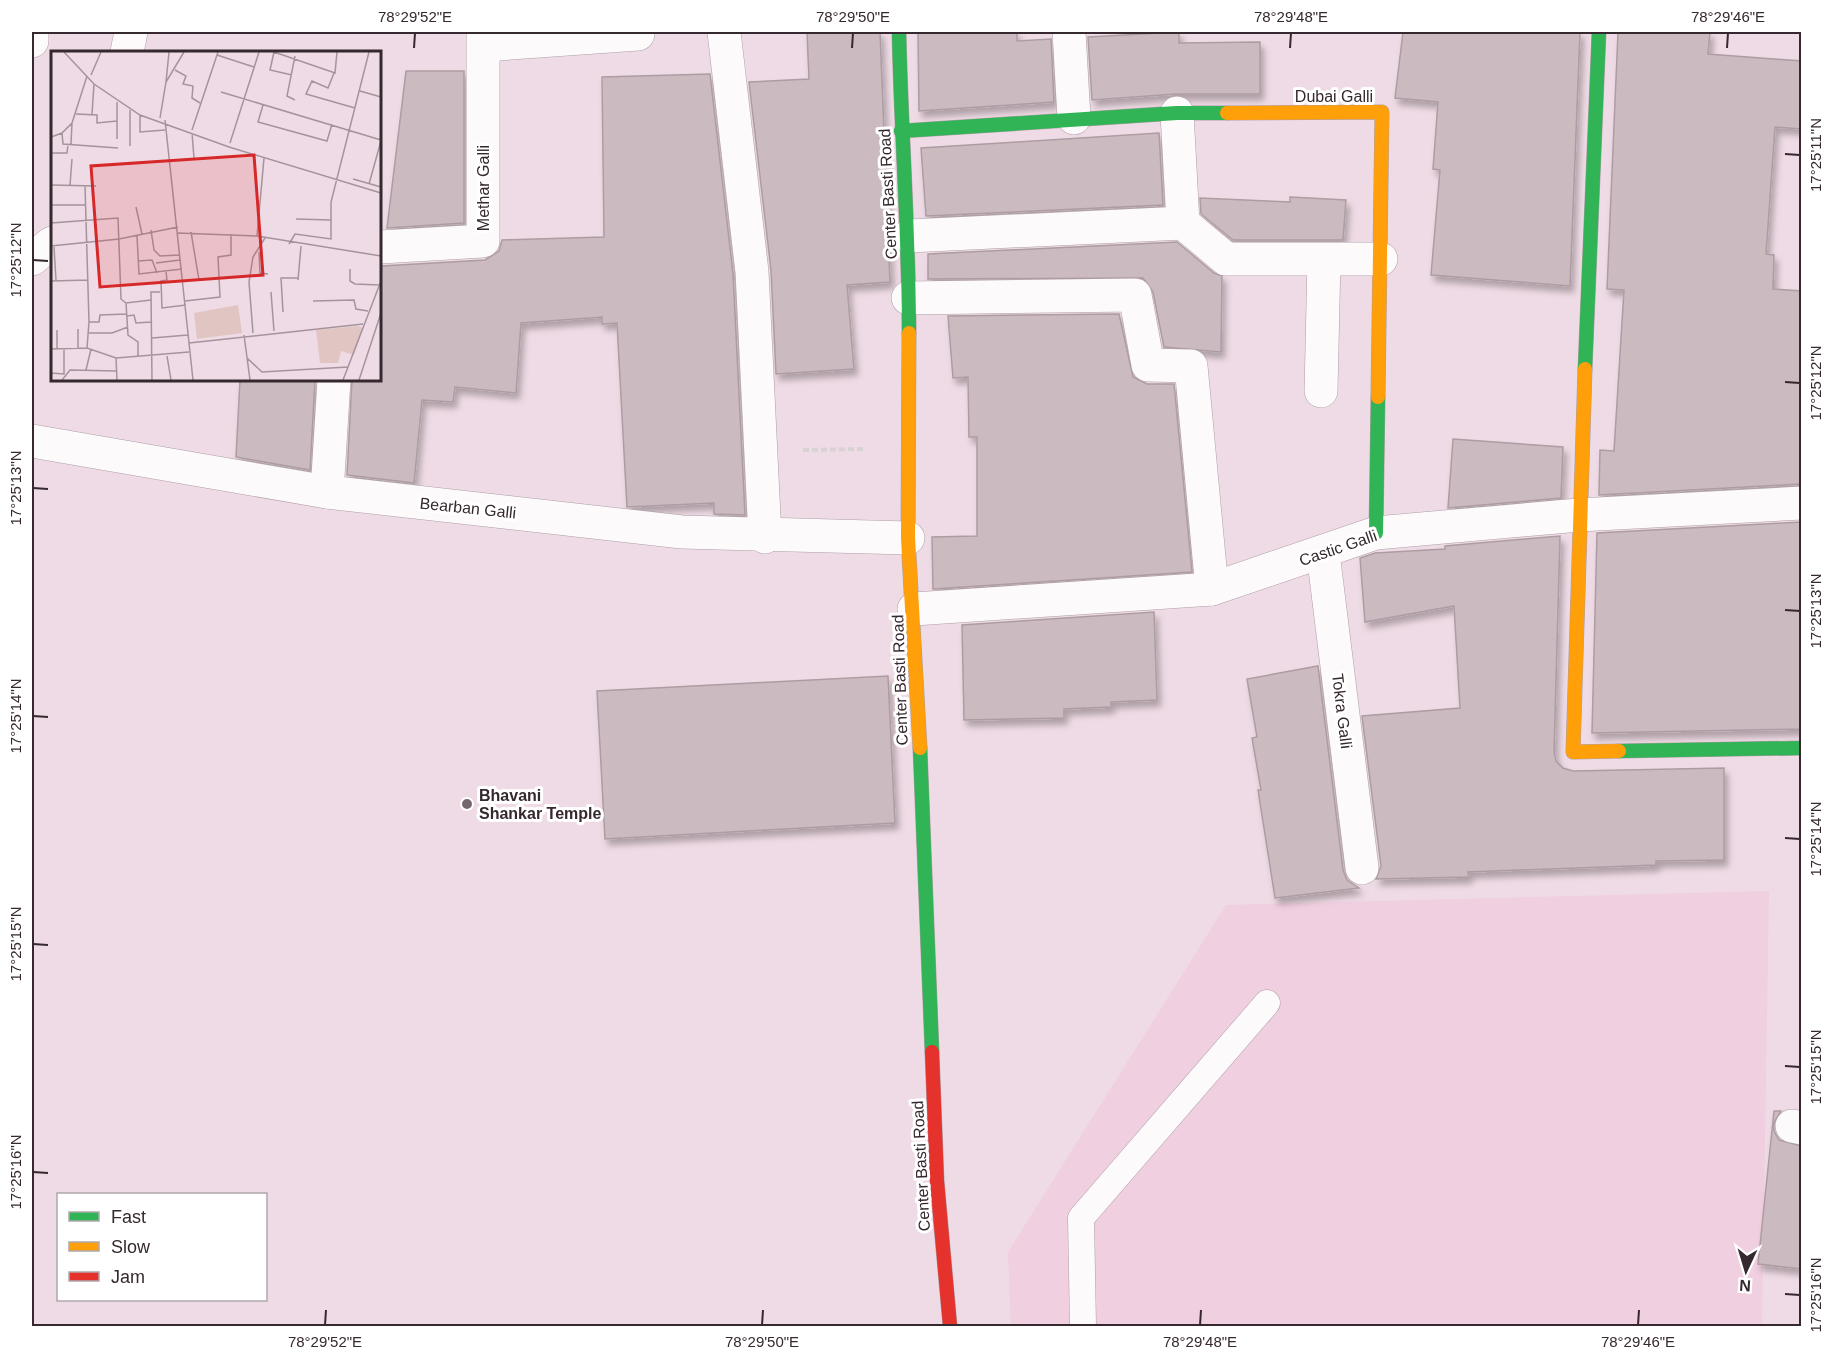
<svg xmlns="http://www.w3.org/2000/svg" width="1833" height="1358" font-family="Helvetica,sans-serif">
<defs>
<filter id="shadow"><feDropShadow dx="3.5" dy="6" stdDeviation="3" flood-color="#0004"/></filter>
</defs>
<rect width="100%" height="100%" fill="#efdbe5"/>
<path fill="#f0cfe0" d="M1769,891L1762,1326H1011L1008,1252L1226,905Z"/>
<g fill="#cbbbc0" stroke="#ad9da2" stroke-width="1.5" filter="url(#shadow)">
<path d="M807,32H880L890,282L847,285L854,369L776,374L771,270L749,82L809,79Z"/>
<path d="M918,32H1017V41L1051,39L1054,102L919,111Z"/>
<path d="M1179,32V43L1260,42V94H1176L1092,100L1088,37Z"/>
<path d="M1403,32H1580L1570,286L1431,275L1440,170L1433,169L1438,102L1395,98Z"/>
<path d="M1618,32H1710L1708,54L1802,61V129L1775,127L1766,254L1774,255L1773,289L1802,291V484L1599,495L1600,450L1614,451L1624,290L1607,289Z"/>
<path d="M406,71H464V223L387,228Z"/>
<path d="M710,74L733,274L745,515L714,514V503L627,507L617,323L602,324V317L521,323L516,393L455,387L453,402L422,400L414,483L347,475L352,380H380V288L382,266L485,260L499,251L502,240L604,237L602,77Z"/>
<path d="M1159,133L1163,205L926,216L921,148Z"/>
<path d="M1290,197L1346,200L1343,240H1233L1201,214L1200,198L1290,202Z"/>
<path d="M1177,242L1214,273L1222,276L1221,352L1164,347L1153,292L1143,278L928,279V254Z"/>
<path d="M1119,314L1133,377L1147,384H1174L1192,572L933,589L932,537L977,536V437H969L968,377L953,378L948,316Z"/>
<path d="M240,380H315L310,470L236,457Z"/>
<path d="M1453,439L1563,447L1561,498L1448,508Z"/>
<path d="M1802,522V729L1592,733L1597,533Z"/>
<path d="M1560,536L1554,752L1556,761L1563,768L1573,771L1724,768V860L1656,861V865L1468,872L1469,877L1376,879L1381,866L1362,716L1460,708L1454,606L1365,622L1360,558L1375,553L1445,549V546Z"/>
<path d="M1154,612L1157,700L1111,702V707L1064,709V718L964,720L962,625Z"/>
<path d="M1318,666L1343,870L1347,880L1359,888L1275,898L1258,790H1261L1252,738L1257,737L1247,679Z"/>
<path d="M888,676L895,823L605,839L597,691Z"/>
<path d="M1774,1111H1781L1774,1123V1131L1779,1140L1802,1146V1269L1758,1264Z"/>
</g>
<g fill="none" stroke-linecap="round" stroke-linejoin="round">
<g stroke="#ae9ea6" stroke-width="27">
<path id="lane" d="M1083,1326L1081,1218L1267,1003"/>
</g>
<g stroke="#ae9ea6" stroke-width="34">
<g id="street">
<path d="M724,32L752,272L765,537"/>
<path d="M1069,32L1074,118"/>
<path d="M32,41V32"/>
<path d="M484,45L638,34"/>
<path d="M127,52L131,32"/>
<path d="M1177,113L1183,223L1226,259H1381"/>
<path d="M909,236L1183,223"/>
<path d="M380,247L483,241V32"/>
<path d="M32,259L52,243"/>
<path d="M908,298L1135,295L1148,365L1191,366L1212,589"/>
<path d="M1321,391L1324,260"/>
<path d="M32,441L327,492L682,532L908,538"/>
<path d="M327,492L334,380"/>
<path d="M1323,553L1362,868"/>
<path d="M914,609L1212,589L1376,533L1579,515L1802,503"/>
<path d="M1792,1126L1802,1128"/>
</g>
</g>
<g stroke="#ae9ea6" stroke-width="15">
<g id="fast">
<path d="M899,32C901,132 909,232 909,333"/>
<path d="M901,131L1177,113H1227"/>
<path d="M1585,369L1599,32"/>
<path d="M1376,533L1378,397"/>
<path d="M920,748L932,1052"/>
<path d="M1619,751L1802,748"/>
</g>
</g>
<g stroke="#ae9ea6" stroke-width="15">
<g id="slow">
<path d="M1227,113L1382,112L1378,397"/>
<path d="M909,333L908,538L920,748"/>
<path d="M1585,369L1573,752L1619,751"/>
</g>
</g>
<g stroke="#ae9ea6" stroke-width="15">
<path id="jam" d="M932,1052L937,1181L950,1326"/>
</g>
<path stroke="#d8d2d5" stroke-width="4" stroke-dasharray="6 3" stroke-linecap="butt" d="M803,450L865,449"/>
<use href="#lane" stroke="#fdfafb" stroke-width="26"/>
<use href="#street" stroke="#fdfafb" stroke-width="33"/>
<use href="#fast" stroke="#30b455" stroke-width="14"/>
<use href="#slow" stroke="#ff9f0a" stroke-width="14"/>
<use href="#jam" stroke="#e5322d" stroke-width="14"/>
</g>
<path fill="none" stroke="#35282f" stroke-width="2" d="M414,48L415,33M852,48L853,33M1290,48L1291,33M1727,48L1728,33M1785,154L1800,155M33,260L48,261M1785,382L1800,383M33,488L48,489M1785,610L1800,611M33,716L48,717M1785,838L1800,839M33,944L48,945M1785,1066L1800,1067M33,1172L48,1173M1785,1294L1800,1295M325,1325L326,1310M762,1325L763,1310M1200,1325L1201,1310M1638,1325L1639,1310"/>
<circle fill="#76676f" stroke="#fff" stroke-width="2" cx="467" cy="804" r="6"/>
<g text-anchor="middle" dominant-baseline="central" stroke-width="6" stroke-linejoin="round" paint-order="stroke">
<g font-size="16" fill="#35282f" stroke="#fff">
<text x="1334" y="96">Dubai Galli</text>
<text transform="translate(483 188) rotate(-90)">Methar Galli</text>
<text transform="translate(888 194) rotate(-93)">Center Basti Road</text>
<text transform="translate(468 508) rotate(6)">Bearban Galli</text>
<text transform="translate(1338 548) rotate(-19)">Castic Galli</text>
<text transform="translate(900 680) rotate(-92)">Center Basti Road</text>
<text transform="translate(1342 711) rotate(83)">Tokra Galli</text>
<text transform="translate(921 1166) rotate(-93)">Center Basti Road</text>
</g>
<g font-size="16" font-weight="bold" fill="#35282f" stroke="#fff" text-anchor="start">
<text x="479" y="795">Bhavani<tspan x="479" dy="18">Shankar Temple</tspan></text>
</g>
</g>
<g transform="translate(51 51)">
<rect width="330" height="330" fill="#efdbe5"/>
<path d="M187,254L191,282L146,288L143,262ZM307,275L312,277L303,304L290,300L287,312H269L265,279Z" fill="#e1c5c2"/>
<path fill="none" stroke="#a5939c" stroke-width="1.5" d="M13,1L43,33L89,64L178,96L330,142M223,1L284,22L286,1M223,1L219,19L241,24M166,4L203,16M244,5L236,45L244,49M124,19L135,25L132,33L142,35L141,47L149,52M283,22L277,37L261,30L255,43L304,57M40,24L50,1M115,31L118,1M309,40L330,46M170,41L330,89M66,51V88M212,54L207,71L276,90L281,73M25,63L46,64V72L66,70M41,63L43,33M89,64V81L114,79M109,67L115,31L133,1M114,69L142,329M141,79L167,1M11,82L12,93L67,97M141,82L143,107M0,86L11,82L21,72L36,25M179,92L208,1M20,93L21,72M79,95V59M0,102H16L17,93M302,128L330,136M318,133L330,90M0,134L45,135M19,134L21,108M34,135L38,271L36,297M0,154H34M85,156L91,183M245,168L280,169M0,172L67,167L70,248L75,252L100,249M100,179L103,199L109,205L129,204M140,181L148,229M127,182L206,185L330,205M86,185L88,223L131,218M206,185L213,107M238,193L244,183L280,188V151L318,1M0,195L68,188L127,176M3,196L5,229M208,201L209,222L217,223M87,210L101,209L106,222M105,212L129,209M299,218V230L304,233L329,234M115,221L116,229L110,230L111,257L135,254M247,229L250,195M0,230L37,229M220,241L223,280M134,250L169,246L167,206L180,204V183M262,250L303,249L305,258L317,260M75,252L77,284L87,291V305M232,261L230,227H247M76,265L83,264L85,272L100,271M38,271H48L49,264L76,263M27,278V297M6,279V298M38,282H61L77,276M202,282L198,231L202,206L214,187M193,284L199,329M101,287L137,284M138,292L312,273M0,298L36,297L65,307L138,301M116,305L120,329M65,307L66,329M196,307L211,321L297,316M35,319L40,298M0,322L13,323V298M11,329L19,319L66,320M101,329L100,241H109M292,329L330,230M308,329L330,262"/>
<path fill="#d62828" fill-opacity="0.15" stroke="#d62828" stroke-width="3" d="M203,104L212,224L49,236L40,115Z"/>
<rect width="330" height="330" fill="none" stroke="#35282f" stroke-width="3"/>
</g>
<rect width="1833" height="1358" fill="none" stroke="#ffffff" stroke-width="66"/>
<rect x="57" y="1193" width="210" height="108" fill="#ffffff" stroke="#aea9ac" stroke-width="1.5"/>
<rect x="69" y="1212" width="30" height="9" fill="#30b455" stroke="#aea9ac" stroke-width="1.5"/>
<text x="111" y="1223" font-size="18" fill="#35282f">Fast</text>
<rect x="69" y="1242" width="30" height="9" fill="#ff9f0a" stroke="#aea9ac" stroke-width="1.5"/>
<text x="111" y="1253" font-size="18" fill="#35282f">Slow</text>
<rect x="69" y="1272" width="30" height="9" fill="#e5322d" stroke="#aea9ac" stroke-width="1.5"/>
<text x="111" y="1283" font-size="18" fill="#35282f">Jam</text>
<g transform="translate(1746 1271) rotate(184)" stroke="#ffffff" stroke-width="4.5" paint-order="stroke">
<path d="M0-4.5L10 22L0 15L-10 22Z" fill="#35282f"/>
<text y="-9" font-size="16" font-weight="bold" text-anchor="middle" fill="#35282f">N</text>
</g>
<rect x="33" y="33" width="1767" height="1292" fill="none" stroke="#35282f" stroke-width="2"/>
<g font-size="15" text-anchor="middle" fill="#35282f">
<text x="415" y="22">78°29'52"E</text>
<text x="853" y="22">78°29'50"E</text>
<text x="1291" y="22">78°29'48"E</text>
<text x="1728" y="22">78°29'46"E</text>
<text transform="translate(1816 155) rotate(-90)" y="5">17°25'11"N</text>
<text transform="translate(16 260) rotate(-90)" y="5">17°25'12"N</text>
<text transform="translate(1816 383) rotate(-90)" y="5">17°25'12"N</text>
<text transform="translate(16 488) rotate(-90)" y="5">17°25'13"N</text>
<text transform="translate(1816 611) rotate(-90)" y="5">17°25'13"N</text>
<text transform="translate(16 716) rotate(-90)" y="5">17°25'14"N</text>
<text transform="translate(1816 839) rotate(-90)" y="5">17°25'14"N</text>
<text transform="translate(16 944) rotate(-90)" y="5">17°25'15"N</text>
<text transform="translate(1816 1067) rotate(-90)" y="5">17°25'15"N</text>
<text transform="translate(16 1172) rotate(-90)" y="5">17°25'16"N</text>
<text transform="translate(1816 1295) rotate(-90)" y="5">17°25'16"N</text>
<text x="325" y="1347">78°29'52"E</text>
<text x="762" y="1347">78°29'50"E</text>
<text x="1200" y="1347">78°29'48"E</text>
<text x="1638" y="1347">78°29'46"E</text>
</g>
</svg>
